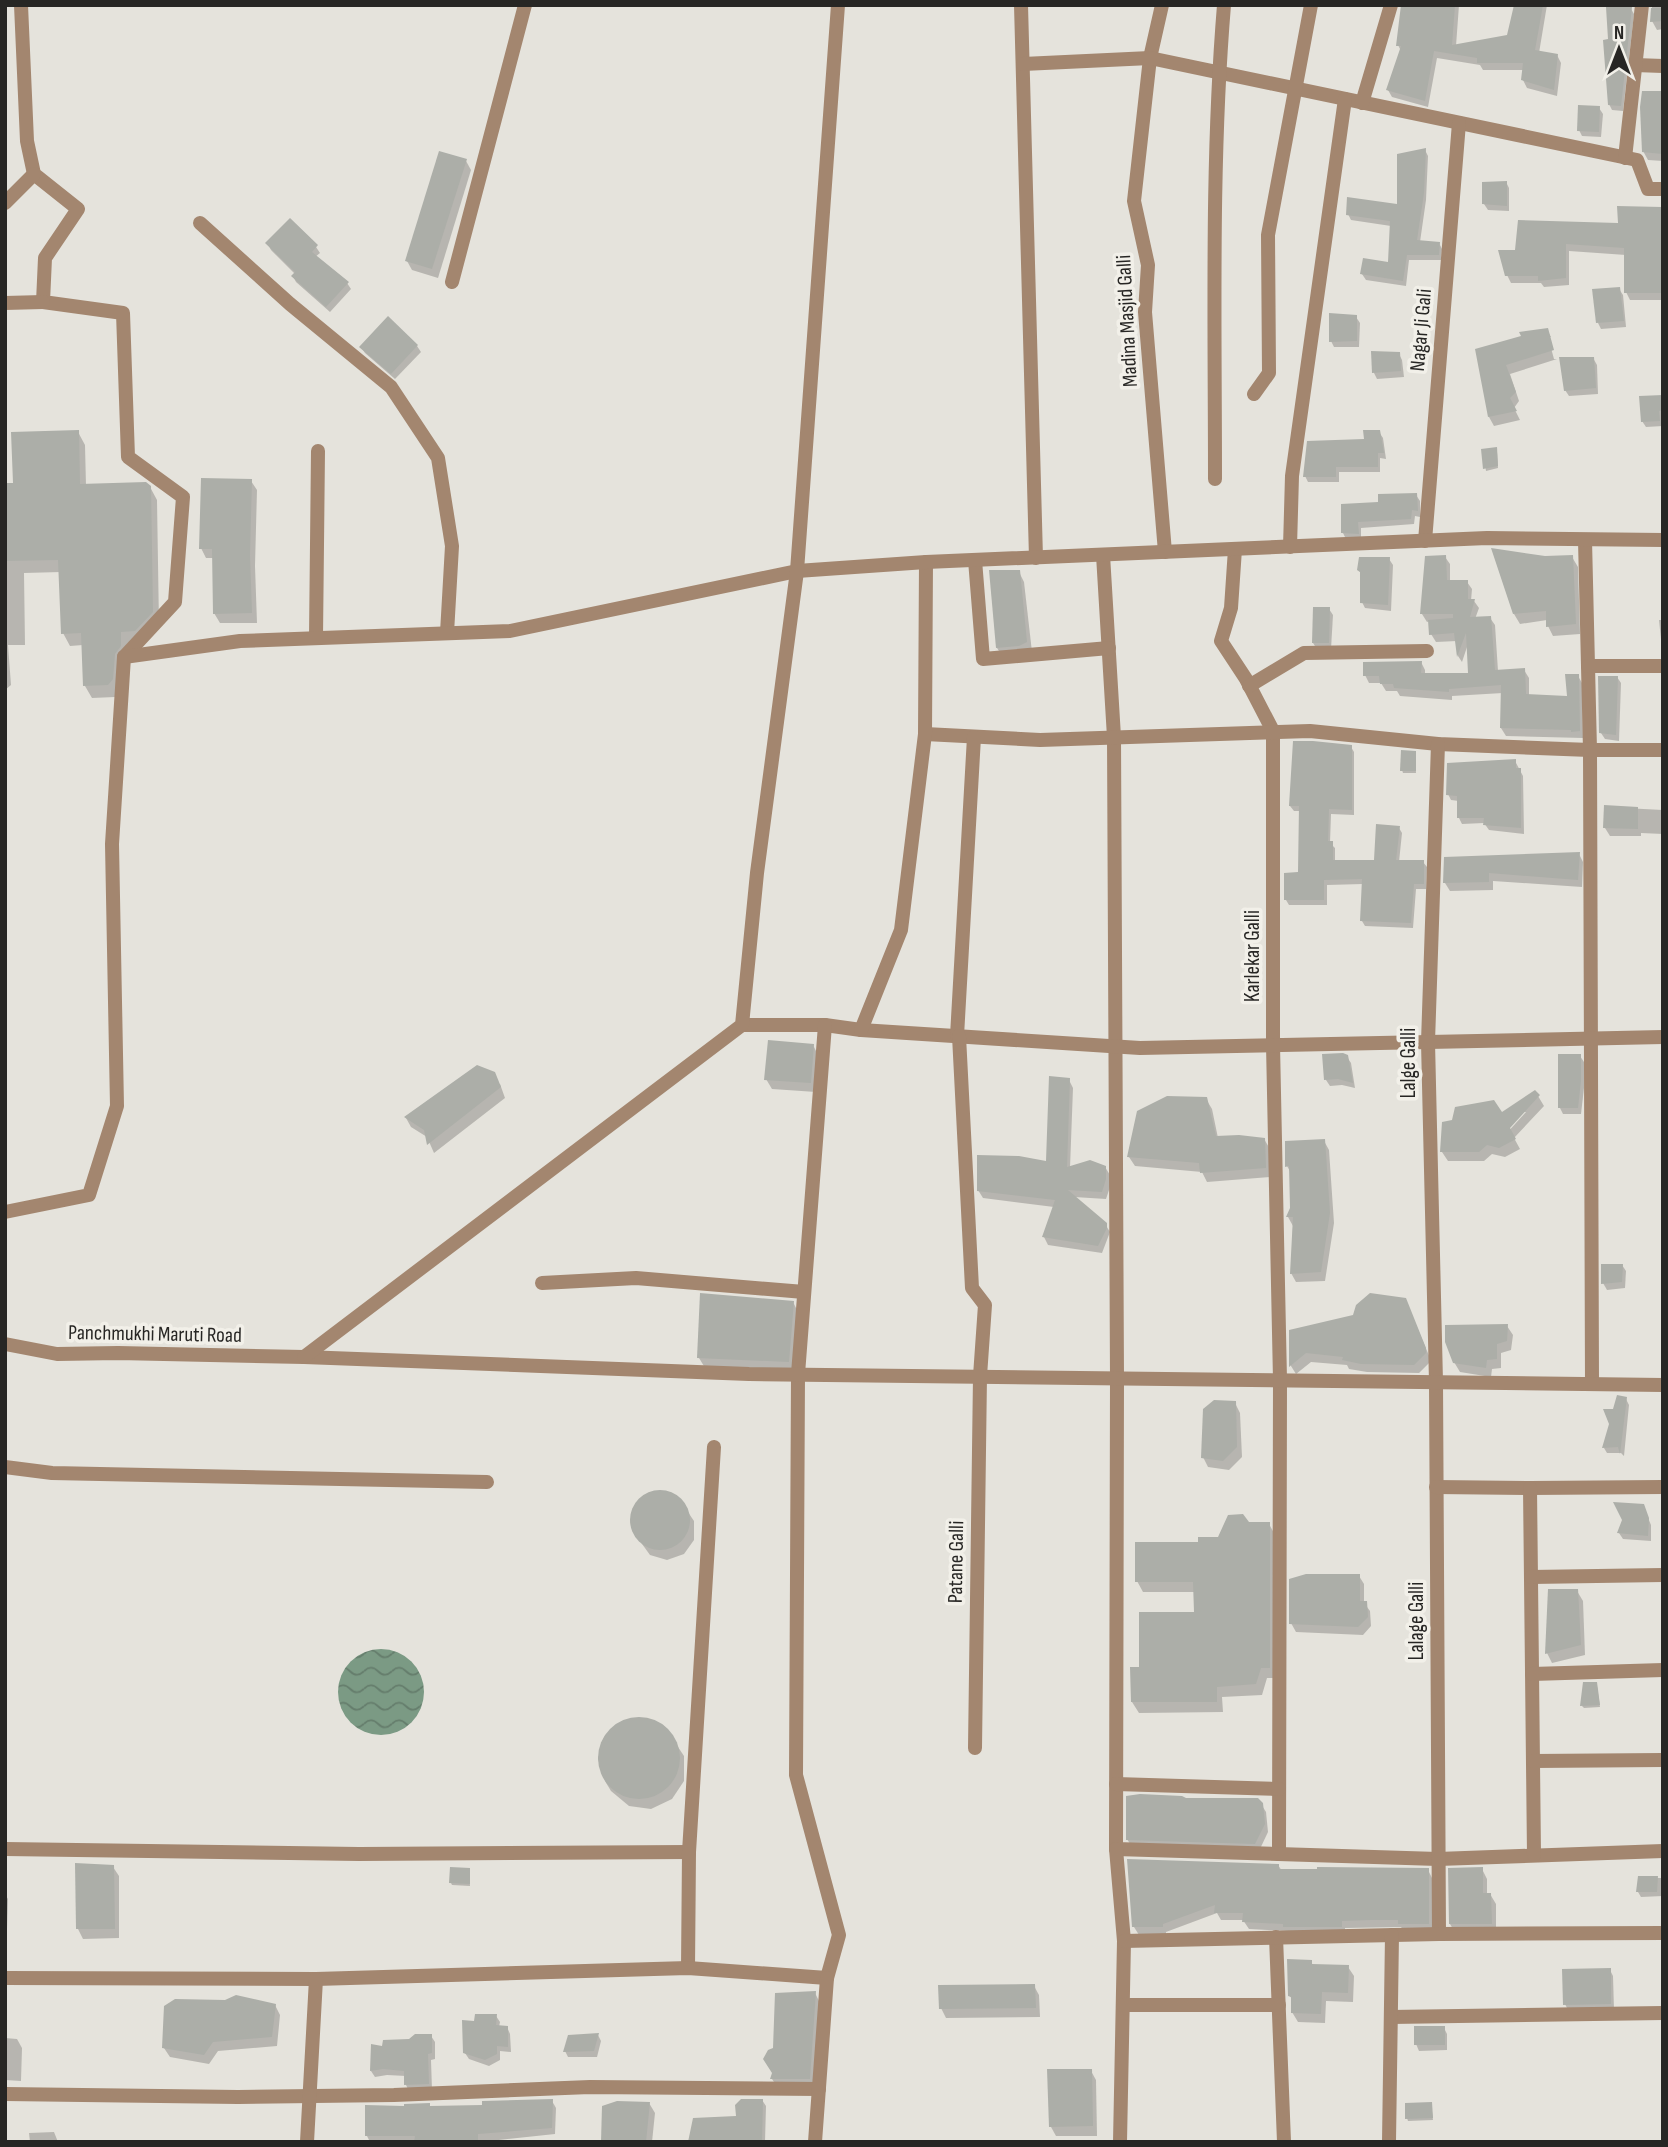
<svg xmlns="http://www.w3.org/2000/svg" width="1668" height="2147" font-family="'Sofia Sans Condensed',sans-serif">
<defs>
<pattern id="water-waves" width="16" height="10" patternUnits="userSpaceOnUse" patternTransform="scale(1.75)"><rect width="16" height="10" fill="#7b9a84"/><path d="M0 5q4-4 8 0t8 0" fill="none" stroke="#657d6c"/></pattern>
</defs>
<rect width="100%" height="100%" fill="#e5e3dc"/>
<circle fill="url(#water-waves)" cx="381" cy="1692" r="43"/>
<g fill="#0003" fill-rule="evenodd">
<path d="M1402,5H1459L1456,46L1509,36L1516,5H1547L1539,53L1557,55L1561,63L1557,96L1527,88L1523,80L1524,70H1483L1480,65L1437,58L1428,107L1392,97L1388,90L1401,51L1398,45Z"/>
<path d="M1652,5H1663V29L1657,30L1652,21Z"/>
<path d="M1631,9L1634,14L1623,111L1612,110L1609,104L1610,41Z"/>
<path d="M1663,93V161L1648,160L1643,151Z"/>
<path d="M1599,108L1603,114L1601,137L1582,136L1579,130Z"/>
<path d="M1425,150L1428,156L1426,200L1420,242L1439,243L1442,249L1441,260H1409L1406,286L1366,280L1362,274L1390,264L1391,226L1351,220L1348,214L1399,206Z"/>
<path d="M466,161L471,170L438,278L412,270L407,261Z"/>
<path d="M1506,182L1509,188V211L1488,210L1484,204Z"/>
<path d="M1661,209L1663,212V300H1630L1626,292V255L1569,251V285L1544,287L1541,283H1511L1507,275L1517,252L1619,225Z"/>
<path d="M268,244L316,247L320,253L315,257L347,283L351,289L330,312L296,282L293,276L295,274L271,250Z"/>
<path d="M1619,289L1623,295L1626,327L1601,329L1598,323Z"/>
<path d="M1356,317L1360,323L1359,347H1334L1331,341Z"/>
<path d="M388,319L417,346L421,352L395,379L365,353L361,347Z"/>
<path d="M1547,330L1551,337H1548L1554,359H1557L1510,374L1519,401L1514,408L1520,420L1494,426L1489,417L1477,351Z"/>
<path d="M1373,353L1399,354L1402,360L1404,377L1377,379L1374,373Z"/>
<path d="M1593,358L1597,365L1598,394L1569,396L1565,390Z"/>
<path d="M1663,397V426L1646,427L1642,421Z"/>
<path d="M78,432L85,445L86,486L150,487L157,500L159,625L127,644L115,697L92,698L85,686L83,645L70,646L63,633L61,572L24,573L25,645H8L11,685L5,690V485H14Z"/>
<path d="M1379,432L1383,438L1386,459L1380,458V472H1339V482H1308L1305,476Z"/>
<path d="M1483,450L1497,452L1498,468L1486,471Z"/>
<path d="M251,481L257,490L255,566L257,623H220L214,613V558H206L201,548Z"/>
<path d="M1416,495L1420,501V517L1415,516L1414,524L1361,528V539H1346L1343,533L1380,504Z"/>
<path d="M1445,557L1450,564V582H1467L1472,589L1471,601H1474L1479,608L1475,619L1490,618L1495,625L1498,671L1524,670L1529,678V696L1569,697L1578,676L1582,683L1583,738L1506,736L1501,728L1503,693L1452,696V700L1400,696L1397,691H1386L1381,683H1369L1365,675L1421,662L1425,670V675H1470L1468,644L1462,662L1458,656L1457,641L1436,642L1431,634L1430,621L1427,622L1422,614Z"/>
<path d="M1572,557L1578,567L1580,634L1553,636L1548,626L1547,620L1520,624L1514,614L1545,558Z"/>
<path d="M1389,559L1393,565L1391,611L1365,608L1362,602V575L1358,569Z"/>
<path d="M1019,572L1024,582L1032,652L1003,657L997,648Z"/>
<path d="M1329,609L1333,615L1331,649H1317L1313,643Z"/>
<path d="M1659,620H1663V643L1661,639Z"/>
<path d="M1617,677L1621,683L1619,741L1605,739L1601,733Z"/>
<path d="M1351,747L1354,752V815L1331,814L1330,843L1335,848V861L1375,862L1399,828L1402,833L1399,862H1423L1427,867L1426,889H1416L1413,928L1365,926L1362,921L1363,884L1327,885V905H1289L1286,900L1300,874L1301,811H1294L1290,806Z"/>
<path d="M1415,753L1416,773H1403L1402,770Z"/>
<path d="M1515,761L1523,776L1524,834L1489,830L1484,823L1462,824L1459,818V801L1451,800L1448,794Z"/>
<path d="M1605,807L1663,810V834L1641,833V836H1610L1605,828Z"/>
<path d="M1579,854L1583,862L1582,887L1493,881V890L1450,891L1445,883L1446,858Z"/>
<path d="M813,1045L818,1055L816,1092L772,1089L766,1079Z"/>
<path d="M1324,1056L1347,1057L1351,1063L1355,1088L1342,1085L1330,1086L1326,1080Z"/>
<path d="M1580,1056L1584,1062V1088L1581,1114H1563L1560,1108Z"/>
<path d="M1069,1080L1073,1088L1070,1168L1105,1167L1110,1175V1187L1106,1199L1074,1197L1105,1224L1110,1232L1102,1253L1048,1245L1044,1237L1054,1207L983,1198L978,1190L1048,1163Z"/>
<path d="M500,1084L505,1098L434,1153L427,1137L411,1127L406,1118Z"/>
<path d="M1538,1096L1544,1106L1514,1138L1520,1149L1505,1157L1492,1154L1484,1161H1448L1442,1152L1502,1115ZM1521,1112H1526L1505,1135L1502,1133Z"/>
<path d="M1206,1099L1212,1109L1218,1138L1264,1139L1270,1149V1177L1207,1182L1202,1172L1135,1166L1129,1157Z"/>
<path d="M1324,1141L1329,1150L1334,1223L1325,1281L1296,1282L1291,1273L1293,1226L1288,1217L1291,1208V1173L1287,1166Z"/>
<path d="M1622,1265L1626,1271L1625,1288L1607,1290L1603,1283Z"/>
<path d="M1405,1299L1430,1358V1362L1419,1373L1367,1372L1349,1369L1347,1365L1311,1362L1296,1374L1291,1366L1290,1331L1355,1316Z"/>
<path d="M793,1302L800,1316L796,1374L707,1371L699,1358Z"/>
<path d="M1507,1326L1513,1335L1511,1350L1501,1353V1368L1492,1369L1491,1377L1460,1372L1454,1362Z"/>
<path d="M1626,1399L1629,1405L1624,1456L1621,1453H1607L1604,1448Z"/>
<path d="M1235,1403L1240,1413L1242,1457L1229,1470L1208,1467L1203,1457Z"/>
<path d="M660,1491L677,1496L694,1521V1540L684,1554L667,1560L650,1555L632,1530V1511L642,1497Z"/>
<path d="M1643,1506L1651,1525V1541L1623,1539L1619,1533L1624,1520Z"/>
<path d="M1249,1523L1269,1524L1275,1535V1678H1267L1262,1695L1222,1697L1223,1712L1139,1713L1132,1702V1669H1140L1196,1614L1195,1592H1143L1137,1581L1200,1544L1219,1539Z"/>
<path d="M1359,1576L1364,1584V1603L1370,1611L1371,1626L1363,1635L1296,1632L1291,1623Z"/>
<path d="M1577,1591L1583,1601L1585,1655L1552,1663L1547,1653Z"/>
<path d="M1597,1686L1600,1707L1584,1708L1582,1706Z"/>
<path d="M643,1718L664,1726L684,1756V1781L672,1799L651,1809L629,1806L611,1791L605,1781L598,1759L604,1737L621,1722Z"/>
<path d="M1185,1800L1261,1804L1266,1812L1268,1832L1259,1851L1132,1847L1127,1839Z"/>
<path d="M1278,1865L1282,1871L1428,1870L1432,1878L1433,1931H1404L1401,1927L1345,1928V1934L1249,1929L1243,1920H1221L1217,1913L1166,1932V1934L1139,1935L1134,1927Z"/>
<path d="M113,1867L119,1876V1938L83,1939L78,1929Z"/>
<path d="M1482,1869L1487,1879V1894H1490L1496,1904V1933L1456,1934L1450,1924Z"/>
<path d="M469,1870L470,1886L452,1885L451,1883Z"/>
<path d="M1640,1878H1663V1896L1641,1897L1638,1892Z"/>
<path d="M5,1894L8,1899L6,1959H5Z"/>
<path d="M1311,1962L1313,1965L1348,1967L1354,1976L1353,2002L1326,2001L1325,2023L1298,2022L1292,2012L1293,2001L1290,1996Z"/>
<path d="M1610,1970L1613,1976L1614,2010H1568L1565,2004Z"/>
<path d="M1034,1986L1039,1995L1040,2017L946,2018L941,2008Z"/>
<path d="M815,1993L820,2003L815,2089L778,2088L772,2079Z"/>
<path d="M275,2005L280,2015L277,2046L218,2051L209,2064L170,2057L164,2048Z"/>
<path d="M496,2016L500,2022L499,2027H507L510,2034L511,2052L500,2051V2060L489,2066L469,2059L465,2053L476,2023Z"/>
<path d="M1444,2028L1447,2034V2050L1419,2051L1416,2044Z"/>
<path d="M598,2035L601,2041L597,2057H568L565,2051Z"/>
<path d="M431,2036L435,2042V2059L431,2060L432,2090L409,2091L406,2085V2076L387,2075L375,2077L371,2071L383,2048Z"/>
<path d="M5,2038L17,2039L22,2048L21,2081L5,2080Z"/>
<path d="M1091,2071L1096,2080L1097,2136H1056L1051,2127Z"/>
<path d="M762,2100L766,2106L765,2142H690L738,2118Z"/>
<path d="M552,2101L556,2108L555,2134L481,2142H370L367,2136L484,2107Z"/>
<path d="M649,2103L655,2113L652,2142H603Z"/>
<path d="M1431,2104L1433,2120L1408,2121L1407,2118Z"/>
<path d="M54,2132L58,2142H30L29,2133Z"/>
</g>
<g fill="#acaea8">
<path d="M1401,5H1455L1452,45L1507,35L1514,5H1543L1535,50L1558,54L1554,90L1521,80L1523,63H1477V58L1434,51L1425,101L1386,90L1401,46H1396Z"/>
<path d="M1606,7H1632L1621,106L1608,105L1603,40L1608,39Z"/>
<path d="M1651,8H1663V21L1650,22Z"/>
<path d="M1642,91H1663V154L1642,152L1640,107Z"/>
<path d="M1578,105L1600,106L1599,132L1577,131Z"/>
<path d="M1426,148L1424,193L1417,240L1440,242L1439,255H1407L1403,281L1360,274L1363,258L1388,262L1390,221L1346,215L1347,197L1397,204V154Z"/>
<path d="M439,151L467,159L432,269L405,261Z"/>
<path d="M1507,181V206L1482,204V182Z"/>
<path d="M1617,206L1662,207L1663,293H1624V248L1566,244V278L1538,281V276H1505L1498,250H1515L1518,220L1618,223Z"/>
<path d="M290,218L318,245L312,252L349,282L326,307L291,276L295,272L265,243Z"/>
<path d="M1620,287L1624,321L1596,323L1592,289Z"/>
<path d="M1329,313L1357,315V341L1329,342Z"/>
<path d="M388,316L418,345L391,374L359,347Z"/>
<path d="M1548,328L1554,350L1506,365L1516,392L1510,398L1517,411L1488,417L1475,349L1521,336L1519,332Z"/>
<path d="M1371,351L1400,352L1401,371L1372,373Z"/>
<path d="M1559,357H1594L1596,388L1564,391Z"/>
<path d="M1663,395V410L1659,411L1660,421L1641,422L1639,396Z"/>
<path d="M79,430L80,484L146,482L151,486L153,612L135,631L121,632V646L115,654L113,679L108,685L83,686L81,633L61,634L58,560L5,561V483H13L11,432Z"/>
<path d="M1363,430H1380L1384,453H1378V467H1336V477H1303L1307,441L1364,439Z"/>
<path d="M1497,447L1498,466L1483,469L1481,449Z"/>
<path d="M201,478L252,479L250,555L252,613L213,614L212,549H199Z"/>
<path d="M1417,493L1418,511L1412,510L1411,519L1358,522L1359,534L1341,533V504L1378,502V494Z"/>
<path d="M1491,548L1545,556L1573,555L1576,624L1546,627V611L1513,614Z"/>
<path d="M1446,555L1447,580H1468V599H1475L1470,617L1491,616L1495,670L1525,668L1526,694L1567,696L1565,674H1579L1580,731L1571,732V730L1500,728L1501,685L1449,689V692L1394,688L1393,684H1380L1379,676H1363V662L1422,661L1421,673H1468L1466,633L1457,657L1454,633L1429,635L1428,620L1453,618V614H1420L1425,556Z"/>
<path d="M1359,557H1390L1388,605L1360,603V572L1357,570Z"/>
<path d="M989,570H1020L1027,642L1019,646L996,648Z"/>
<path d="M1313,607H1330L1329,643H1312Z"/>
<path d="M1598,676H1618L1616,735L1599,733Z"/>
<path d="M1293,741H1313L1352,745V810L1329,809L1328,841H1333V860H1374L1376,824L1400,826L1396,860H1424V884H1414L1411,923L1360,921L1362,879L1324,880V900H1284V873L1298,872L1299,806H1289Z"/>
<path d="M1401,750L1416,751V771H1400Z"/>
<path d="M1516,759V768H1521V828L1483,825L1484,818H1457V796L1446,795L1447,763Z"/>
<path d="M1604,805L1638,807V829L1603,828Z"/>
<path d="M1580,852L1578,880L1489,873V882L1443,883L1444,857Z"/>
<path d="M768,1040L814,1044L811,1083L764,1080Z"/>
<path d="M1343,1053L1348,1055L1353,1083L1338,1079L1324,1080L1322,1054Z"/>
<path d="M1558,1054H1581V1081L1578,1108H1558Z"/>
<path d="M477,1065L495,1072L501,1087L427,1145L424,1130L404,1117Z"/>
<path d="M1049,1076L1070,1078L1067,1167L1090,1160L1106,1166V1179L1102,1192L1068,1190L1107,1223V1228L1098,1246L1042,1237L1055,1200L977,1191V1155L1019,1156L1046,1161Z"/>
<path d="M1535,1090L1540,1095L1510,1128L1516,1139L1499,1148L1487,1145L1479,1152H1440L1442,1122L1452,1120L1455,1107L1494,1100L1502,1112Z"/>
<path d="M1167,1096L1207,1097L1216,1136L1239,1135L1265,1138L1266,1168L1200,1173L1199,1163L1127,1157L1137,1111Z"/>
<path d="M1325,1139L1330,1213L1321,1272L1290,1274L1293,1217H1286L1290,1208L1289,1166L1285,1167V1141Z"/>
<path d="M1601,1264H1623L1622,1282L1601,1284Z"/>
<path d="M700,1293L794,1301L789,1362L697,1358Z"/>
<path d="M1370,1293L1406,1298L1426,1348V1353L1414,1365L1361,1364L1342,1360L1343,1357L1306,1353L1289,1367V1330L1353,1315L1356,1305Z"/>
<path d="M1508,1324L1507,1341L1497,1344V1359L1487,1360L1486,1368L1453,1363L1445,1342V1325Z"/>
<path d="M1617,1395L1627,1397L1620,1454L1618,1447L1602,1448L1609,1424L1603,1409H1613Z"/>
<path d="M1214,1400L1236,1401L1237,1447L1223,1461L1201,1458L1203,1409Z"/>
<circle cx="660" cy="1520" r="30"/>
<path d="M1613,1502L1644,1504L1649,1518L1648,1536L1617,1533L1622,1520Z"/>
<path d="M1243,1514L1249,1522H1270V1668H1261L1256,1684L1217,1687V1702H1131L1130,1667H1139V1612H1194L1193,1582H1135V1542H1198V1537H1218L1228,1515Z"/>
<path d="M1306,1574H1360V1601H1367L1368,1617L1358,1627L1289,1624V1579Z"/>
<path d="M1548,1589H1578L1581,1645L1545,1654Z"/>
<path d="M1583,1682H1597L1600,1705L1580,1706Z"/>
<circle cx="639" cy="1758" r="41"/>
<path d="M1140,1794L1182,1796L1186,1798H1258L1263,1803L1265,1824L1255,1844L1126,1840V1796Z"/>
<path d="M1127,1859L1279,1864V1869H1317V1867L1429,1868V1924H1398V1920H1371L1342,1921V1927H1283V1924L1242,1922L1243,1913H1214L1215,1905L1163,1924V1927H1132Z"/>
<path d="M75,1863L114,1865L115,1929H76Z"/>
<path d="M450,1867L470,1868V1884L449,1883Z"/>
<path d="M1483,1867V1893H1491L1492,1924H1449L1448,1868Z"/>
<path d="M1638,1876H1658L1657,1892H1636Z"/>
<path d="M1287,1959L1312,1960V1964L1349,1965L1348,1993L1322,1992L1321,2014L1291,2013V1997L1288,1996Z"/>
<path d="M1611,1968V2004L1563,2005L1562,1969Z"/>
<path d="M1035,1984L1036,2008L939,2009L938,1985Z"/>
<path d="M816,1991L810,2079H770L772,2073L763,2059L768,2050L773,2048L775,1993Z"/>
<path d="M236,1995L276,2004L272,2037L213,2042L204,2055L162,2048L164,2006L175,1999L225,2000Z"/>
<path d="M475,2014H497L496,2025L508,2026V2047L497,2046V2054L485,2060L463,2053L462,2020L474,2021Z"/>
<rect x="1414" y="2026" width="31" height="19"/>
<path d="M599,2033L594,2051L563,2052L568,2035Z"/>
<path d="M415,2034H432V2053L428,2054L429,2084L404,2085V2071L383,2069L370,2071L371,2044L382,2046L383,2040L409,2039Z"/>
<path d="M1047,2069H1092L1093,2126L1049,2127Z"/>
<path d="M553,2099L552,2128L478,2134V2142H414L415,2136H365V2105L404,2106V2104L430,2103V2106L482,2105V2101Z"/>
<path d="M741,2099H763L762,2142H688L693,2118L736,2116L735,2105Z"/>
<path d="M617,2101L650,2102L646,2142H601L602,2106Z"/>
<path d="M1432,2102L1433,2118L1405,2119V2103Z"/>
</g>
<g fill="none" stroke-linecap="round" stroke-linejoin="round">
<g stroke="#a3866f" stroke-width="14">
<path d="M21,5L27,141L34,174L78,209L45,258L43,302L123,313L128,457L183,497L175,602L124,657"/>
<path d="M1021,5L1036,558"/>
<path d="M1162,5L1150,58L1134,201L1148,265L1145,312L1165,552"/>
<path d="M1023,64L1150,58L1637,160L1648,189H1663"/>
<path d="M1635,65L1663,66"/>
<path d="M1362,103L1391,5"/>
<path d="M1625,158L1642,5"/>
<path d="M5,203L34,174"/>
<path d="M200,223L290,304L391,387L438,458L452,546L447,633"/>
<path d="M452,282L525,5"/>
<path d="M5,303L43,302"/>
<path d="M1254,394L1269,373L1268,235L1311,5"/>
<path d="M1215,479C1215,322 1211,163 1224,5"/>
<path d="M1585,540L1590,750L1592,1384"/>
<path d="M1425,541L1459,123"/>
<path d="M1290,547L1292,476L1345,99"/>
<path d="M1235,549L1231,608L1221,641L1246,679L1273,731V1045L1280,1380L1279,1854"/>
<path d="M1103,555L1114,737L1117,1378L1116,1849L1438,1859L1663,1851"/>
<path d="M975,560L983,659L1109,648"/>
<path d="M316,638L318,451"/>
<path d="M1588,666H1663"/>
<path d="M1249,686L1304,653L1427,651"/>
<path d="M925,734L1040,740L1310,731L1438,744L1590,750H1663"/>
<path d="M1438,744L1428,1042L1436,1382L1439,1934"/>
<path d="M742,1025H825L861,1030L1140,1048L1663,1037"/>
<path d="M861,1030L901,930L925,734L926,562"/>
<path d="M957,1036L974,737"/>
<path d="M959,1036L972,1288L985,1305L980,1376L975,1748"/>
<path d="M5,1212L89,1195L117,1106L112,844L124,657L240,641L510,631L797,571L926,562L1487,538L1663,540"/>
<path d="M542,1283L636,1278L804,1292"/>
<path d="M5,1467L52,1473L487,1482"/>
<path d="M1436,1487L1530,1488L1663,1487"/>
<path d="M1530,1488L1534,1855"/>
<path d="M1531,1577L1663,1575"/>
<path d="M1532,1674L1663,1670"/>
<path d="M1533,1761L1663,1760"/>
<path d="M1116,1784L1279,1789"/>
<path d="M5,1849L359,1854L689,1852"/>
<path d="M1116,1849L1124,1941L1120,2142"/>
<path d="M1276,1937L1284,2142"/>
<path d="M1124,1941L1439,1934L1663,1933"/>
<path d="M688,1968L689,1852L714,1447"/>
<path d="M5,1978L316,1979L688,1968L827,1978L839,1935L796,1775L798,1374L825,1025"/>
<path d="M1123,2005H1279"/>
<path d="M1391,2017L1663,2013"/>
<path d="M5,2094L238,2097L394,2095L590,2087L819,2089"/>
<path d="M307,2142L316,1979"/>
<path d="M815,2142L827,1978"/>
<path d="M1389,2142L1392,1935"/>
</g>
<g stroke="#a3866f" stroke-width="14">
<path d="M5,1344L57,1354L118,1353L304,1357L749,1374L1663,1385"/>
<path d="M304,1357L742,1025L757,873L797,571L838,5"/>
</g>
</g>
<g text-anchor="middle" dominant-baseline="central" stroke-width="7" stroke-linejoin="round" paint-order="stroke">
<g font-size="21" fill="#272624" stroke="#f2f0e9">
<text transform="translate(1127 321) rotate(-93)">Madina Masjid Galli</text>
<text transform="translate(1421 330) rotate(-85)">Nagar Ji Gali</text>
<text transform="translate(1252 956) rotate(-90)">Karlekar Galli</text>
<text transform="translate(1408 1063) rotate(-90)">Lalge Galli</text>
<text transform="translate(155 1334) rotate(1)">Panchmukhi Maruti Road</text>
<text transform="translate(956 1562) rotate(-89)">Patane Galli</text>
<text transform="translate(1416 1621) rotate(-90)">Lalage Galli</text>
</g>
</g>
<rect width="1668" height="2147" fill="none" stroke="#272624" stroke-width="14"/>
<g transform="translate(1619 49)" stroke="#f2f0e9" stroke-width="5" paint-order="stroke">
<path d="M0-5L12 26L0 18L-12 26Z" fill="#272624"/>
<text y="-10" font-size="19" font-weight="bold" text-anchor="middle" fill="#272624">N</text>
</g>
</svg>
